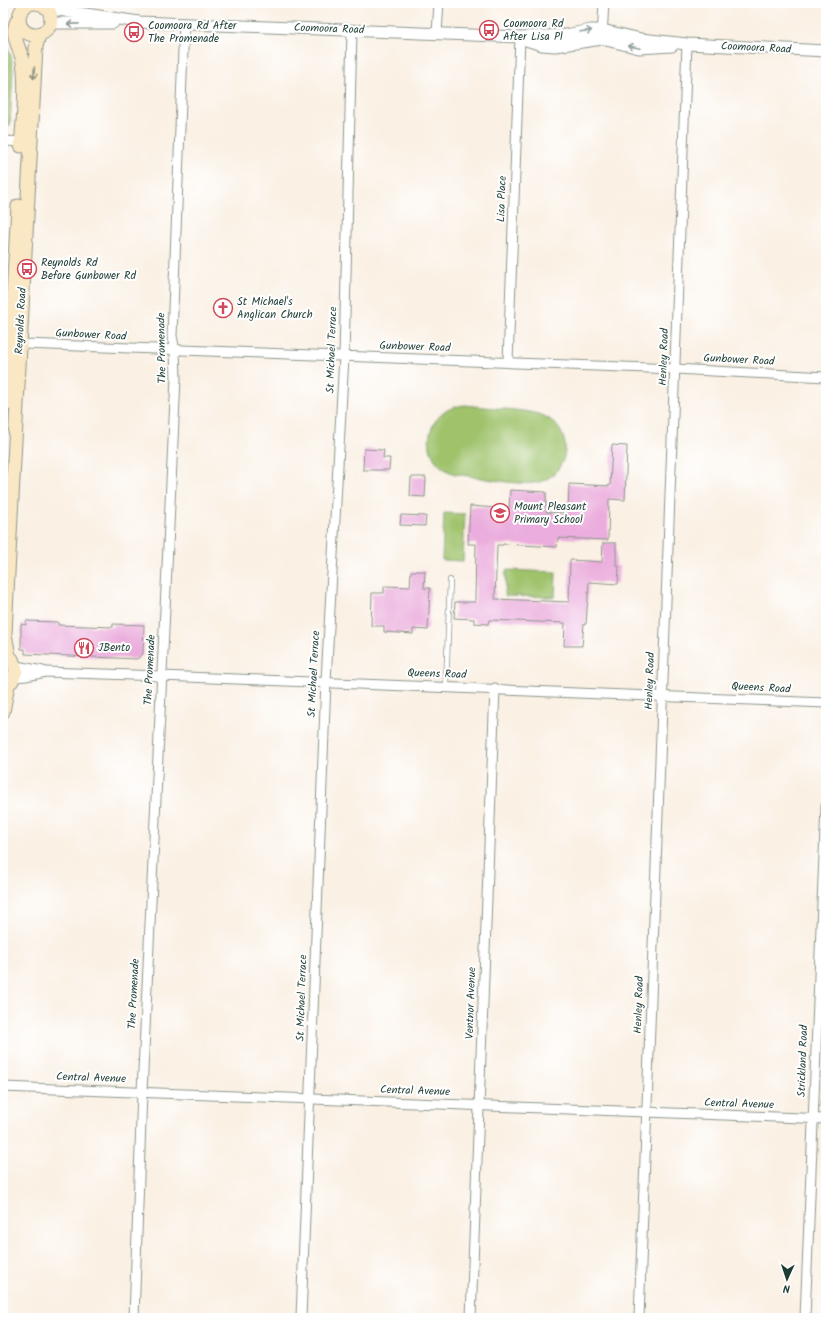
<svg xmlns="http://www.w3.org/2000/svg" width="829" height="1321" font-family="Kalam,sans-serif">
<rect width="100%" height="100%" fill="#fff"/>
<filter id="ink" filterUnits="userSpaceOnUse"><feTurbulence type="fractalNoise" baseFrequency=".025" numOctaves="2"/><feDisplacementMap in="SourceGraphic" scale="8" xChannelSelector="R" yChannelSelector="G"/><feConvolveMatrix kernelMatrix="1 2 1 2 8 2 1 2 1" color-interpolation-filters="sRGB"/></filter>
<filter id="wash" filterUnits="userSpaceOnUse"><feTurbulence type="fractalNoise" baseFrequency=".012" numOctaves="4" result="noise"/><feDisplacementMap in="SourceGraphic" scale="16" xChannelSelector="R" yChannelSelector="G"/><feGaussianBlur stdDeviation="0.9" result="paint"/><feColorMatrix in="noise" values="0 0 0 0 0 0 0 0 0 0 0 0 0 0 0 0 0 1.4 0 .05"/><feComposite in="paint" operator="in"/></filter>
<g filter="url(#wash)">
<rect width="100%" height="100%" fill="#faf0e3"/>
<g fill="#9fc26b" stroke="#5f8050">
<path d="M3,34L11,56L13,69L10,125L5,130H3Z"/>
<path d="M466,405C485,408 528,409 544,416C555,421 563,431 565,444C567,463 553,481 534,483C514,485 477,477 455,474C415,461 424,407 466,405Z"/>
<path d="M444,513L465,514L463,561L442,560Z"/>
<path d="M506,570L556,572L555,597L505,596Z"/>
</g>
<g id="blocks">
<g fill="#ebaddd">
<path d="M612,445L627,446L625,500L609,499L608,540L558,538L557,547L503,544V545H497L495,599L569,602L570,560L602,562L603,543H616V566H619L618,584L589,582L586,624H584L582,646H564L565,623L489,620L488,624L474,623V619L454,618L455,602H475L476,544H468L470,506L509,509L510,490L546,492V512L566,513L568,512L569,484L610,486Z"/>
<path d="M364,449L384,450L383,458H390L389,470H363Z"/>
<path d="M411,477H426L425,497L410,496Z"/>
<path d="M401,515L426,516L425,526L400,525Z"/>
<path d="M411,571H425L424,588H430L428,630L413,629V634L384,632V626H371L372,593H384V586L410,587Z"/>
<path d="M26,621L58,622V625L113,627V624L144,625L143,654L137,659L25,654V649H21V624L26,625Z"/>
</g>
</g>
</g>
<g filter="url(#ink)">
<use href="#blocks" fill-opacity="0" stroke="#8c968c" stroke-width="1"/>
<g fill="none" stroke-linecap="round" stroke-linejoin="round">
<g stroke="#8c968c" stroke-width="6">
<path id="service" d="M446,686L450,580"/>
</g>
<g stroke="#8c968c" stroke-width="11">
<g id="minor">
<path d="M437,33L439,3"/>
<path d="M602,36L604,3"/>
<path d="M3,141L26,142"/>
<path d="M3,341L25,344L675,369L826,377"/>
<path d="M508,362L520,37"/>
<path d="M16,666L43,671"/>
<path d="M15,677L26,676L46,672L161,676L826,703"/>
<path d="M3,1087L826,1119"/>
<path d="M134,1318L142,1092L176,378L175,351L172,336L184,24"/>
<path d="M301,1318L326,681L344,357L352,30"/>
<path d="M471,1318L495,688"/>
<path d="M639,1318L687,44"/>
<path d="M805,1318L826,806"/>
</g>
</g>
<g stroke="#8c968c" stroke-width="13">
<g id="tertiary">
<path d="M45,8L139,22L520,37L566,35L591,30H602L641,39L687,44L826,51"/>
<path d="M50,23H113"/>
<path d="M526,40L542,45L555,46L602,39L639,48L672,46"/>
</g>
</g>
<g stroke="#8c968c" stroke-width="15">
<g id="secondary">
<circle cx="35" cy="19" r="16"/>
<path d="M19,18C8,32 20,47 23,62C27,88 23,120 21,146"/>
<path d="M7,404L18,206"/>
<path d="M3,654L12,659L16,670L12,681L3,687"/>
<path d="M9,656L5,634L7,592L36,47L39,35"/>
<path d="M3,712L8,685"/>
</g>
</g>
<use href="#service" stroke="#fff" stroke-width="4.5"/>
<use href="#minor" stroke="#fff" stroke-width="9"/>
<use href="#tertiary" stroke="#fff" stroke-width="11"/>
<use href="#secondary" stroke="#fae7c3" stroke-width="13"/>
</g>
<defs><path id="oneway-shaft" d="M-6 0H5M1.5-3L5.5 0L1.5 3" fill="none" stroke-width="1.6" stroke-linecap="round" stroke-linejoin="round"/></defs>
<g stroke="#8f9e9a">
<use href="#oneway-shaft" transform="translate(73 24) rotate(179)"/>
<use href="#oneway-shaft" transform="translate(586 31) rotate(-7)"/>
<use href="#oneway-shaft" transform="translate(634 47) rotate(-168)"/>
</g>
<use stroke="#8c927c" href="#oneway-shaft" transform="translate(34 73) rotate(94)"/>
</g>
<defs>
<g id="bus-ring" transform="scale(1)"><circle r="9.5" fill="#fff" stroke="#d1495b" stroke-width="1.5"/><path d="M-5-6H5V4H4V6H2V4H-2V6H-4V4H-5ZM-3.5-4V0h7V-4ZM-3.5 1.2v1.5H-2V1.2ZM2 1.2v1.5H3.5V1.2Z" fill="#d1495b"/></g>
<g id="church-ring" transform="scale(1)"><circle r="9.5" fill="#fff" stroke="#d1495b" stroke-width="1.5"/><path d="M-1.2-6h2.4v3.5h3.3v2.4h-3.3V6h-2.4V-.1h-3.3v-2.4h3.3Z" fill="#d1495b"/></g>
<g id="school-ring" transform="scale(1)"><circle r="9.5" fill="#fff" stroke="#d1495b" stroke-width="1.5"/><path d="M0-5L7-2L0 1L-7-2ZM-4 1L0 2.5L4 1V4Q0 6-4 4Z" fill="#d1495b"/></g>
<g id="restaurant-ring" transform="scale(1)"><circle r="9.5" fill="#fff" stroke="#d1495b" stroke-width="1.5"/><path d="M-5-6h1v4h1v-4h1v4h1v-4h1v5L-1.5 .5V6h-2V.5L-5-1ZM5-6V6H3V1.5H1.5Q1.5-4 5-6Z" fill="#d1495b"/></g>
</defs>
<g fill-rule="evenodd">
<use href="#bus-ring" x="489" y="30"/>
<use href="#bus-ring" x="134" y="32"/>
<use href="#bus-ring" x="27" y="269"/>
<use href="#church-ring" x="223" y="308"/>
<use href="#school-ring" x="500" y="513"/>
<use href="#restaurant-ring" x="84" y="648"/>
</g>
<g text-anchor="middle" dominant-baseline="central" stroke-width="4" stroke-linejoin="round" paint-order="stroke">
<g font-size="11" fill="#1f3d34" stroke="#fff" text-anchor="start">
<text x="503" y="24">Coomoora Rd<tspan x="503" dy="13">After Lisa Pl</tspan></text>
<text x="148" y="26">Coomoora Rd After<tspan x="148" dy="13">The Promenade</tspan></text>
<text x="41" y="263">Reynolds Rd<tspan x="41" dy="13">Before Gunbower Rd</tspan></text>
<text x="237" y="302">St Michael's<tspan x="237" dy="13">Anglican Church</tspan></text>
<text x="514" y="507">Mount Pleasant<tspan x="514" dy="13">Primary School</tspan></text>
<text x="98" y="648">JBento</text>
</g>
<g font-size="11" fill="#1f3d34" stroke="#fff">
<text transform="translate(329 29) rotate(2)">Coomoora Road</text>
<text transform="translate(756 48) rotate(3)">Coomoora Road</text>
<text transform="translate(502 199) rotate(-88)">Lisa Place</text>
<text transform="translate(21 321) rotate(-87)">Reynolds Road</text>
<text transform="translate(91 335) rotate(3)">Gunbower Road</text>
<text transform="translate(415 347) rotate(2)">Gunbower Road</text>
<text transform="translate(162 348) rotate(-91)">The Promenade</text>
<text transform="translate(332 350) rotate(-88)">St Michael Terrace</text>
<text transform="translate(664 357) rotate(-88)">Henley Road</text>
<text transform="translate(739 360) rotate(3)">Gunbower Road</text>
<text transform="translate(150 670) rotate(-87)">The Promenade</text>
<text transform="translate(314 674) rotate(-87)">St Michael Terrace</text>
<text transform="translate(437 674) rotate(2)">Queens Road</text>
<text transform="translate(650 681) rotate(-88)">Henley Road</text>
<text transform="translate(761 688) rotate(3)">Queens Road</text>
<text transform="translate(134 994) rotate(-87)">The Promenade</text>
<text transform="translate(302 998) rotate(-88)">St Michael Terrace</text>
<text transform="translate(471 1003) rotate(-88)">Ventnor Avenue</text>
<text transform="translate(639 1005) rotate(-88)">Henley Road</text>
<text transform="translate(803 1061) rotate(-88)">Strickland Road</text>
<text transform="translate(91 1078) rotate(2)">Central Avenue</text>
<text transform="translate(415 1091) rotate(2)">Central Avenue</text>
<text transform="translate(739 1104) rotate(2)">Central Avenue</text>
</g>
</g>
<rect width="829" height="1321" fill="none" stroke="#fff" stroke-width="16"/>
<g transform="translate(787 1279) rotate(183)" stroke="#ffffff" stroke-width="3" paint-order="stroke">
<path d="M0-3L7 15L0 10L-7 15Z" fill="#1f3d34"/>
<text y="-6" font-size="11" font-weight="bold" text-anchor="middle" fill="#1f3d34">N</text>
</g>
</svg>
